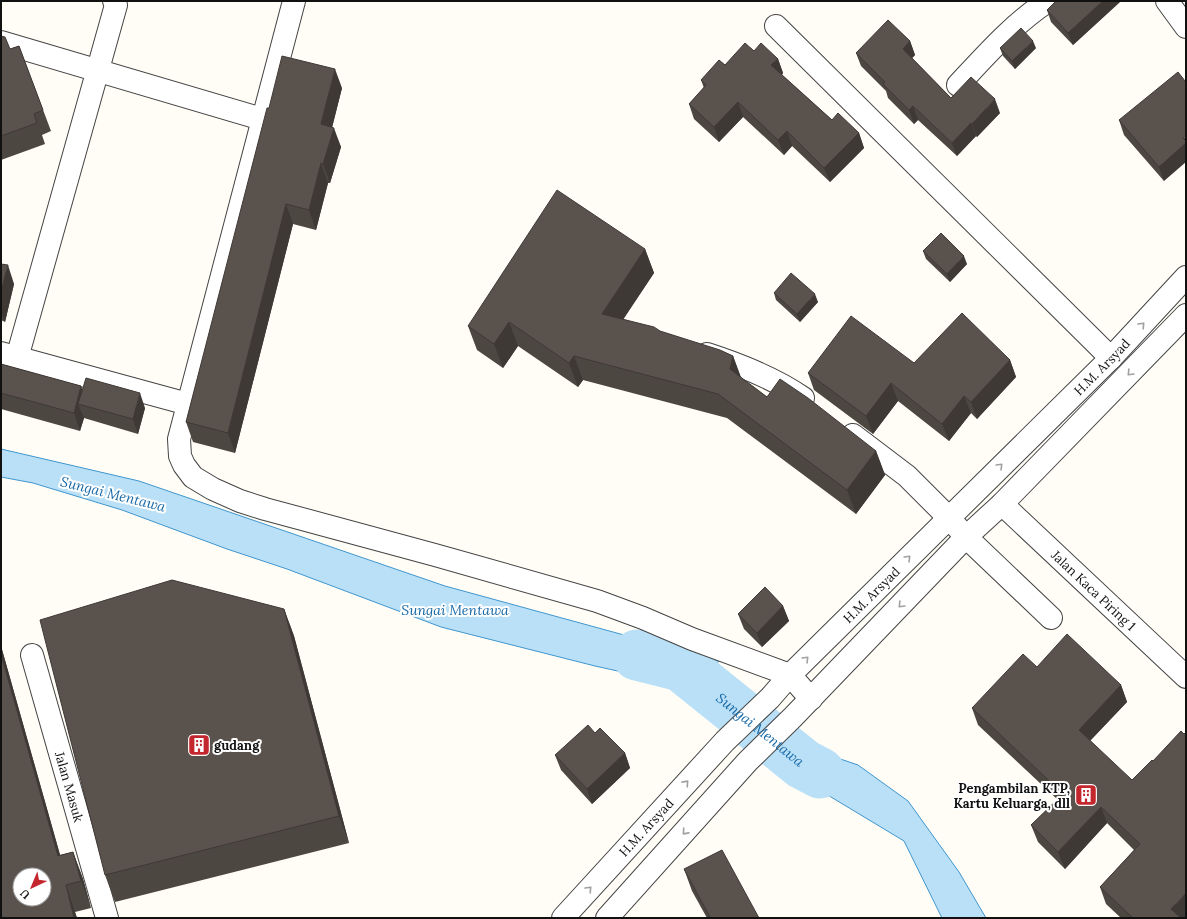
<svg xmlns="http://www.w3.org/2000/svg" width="1187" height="919" font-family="Lora,serif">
<rect width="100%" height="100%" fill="#fffdf5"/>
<g fill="#b9e0f7" stroke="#3f96cf">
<path d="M1,449L139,481L445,586L719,661L695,688L595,666L441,627L287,569L227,549L122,510L33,483L1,477Z"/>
<path d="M794,731L814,750L858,765L908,801L959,872L986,918H942L904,841L826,794L762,762Z"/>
</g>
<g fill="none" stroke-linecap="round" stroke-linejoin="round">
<path stroke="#b9e0f7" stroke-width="51" id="s1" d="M637,655L681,666L803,764L820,773"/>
<g stroke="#444" stroke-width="24">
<g id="minor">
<path d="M294,1L179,439L180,456L184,465L193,477L213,489L240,501L265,509L435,555L597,601L643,618L692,639L790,675L811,699"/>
<path d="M1167,1L1186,27"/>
<path d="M776,26L1111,358"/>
<path d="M1,42L262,119"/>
<path d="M958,85C986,55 1013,24 1048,1"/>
<path d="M1,353L188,404"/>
<path d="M707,354C741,365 774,378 803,398"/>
<path d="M17,358L116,5L114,1"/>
<path d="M853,435L907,476L949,518L966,537L1051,618"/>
<path id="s2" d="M1002,504L1186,677"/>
<path id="s3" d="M32,655L107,918"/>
<path id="s4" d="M563,918L725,741L770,698L790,675L1111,358L1186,277"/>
<path d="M607,918L748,761L793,717L966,537L1002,504L1186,315"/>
</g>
</g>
<use href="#minor" stroke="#fff" stroke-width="22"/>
</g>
<g fill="#4d4742">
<path d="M1121,1L1073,45L1051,22L1047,10Z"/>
<path d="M1,36L10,49L19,46L51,131L42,135L45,144L1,160Z"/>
<path d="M910,41L915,55L912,58L951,98L1000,113L977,137L976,136L957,156L918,120L914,124L888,98L886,91L861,66L856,53Z"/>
<path d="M1000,48H1036L1015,69L1003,56Z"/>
<path d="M754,51L778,59L783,73L782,75L832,120L859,133L864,148L830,182L792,146L784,155L743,117L719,142L694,119L689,104L704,88L701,80L725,65Z"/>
<path d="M1185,81L1164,181L1124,135L1119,120Z"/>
<path d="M342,88L332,127L341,147L330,183H328L316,230L293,224L235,453L193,442L186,422L269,108Z"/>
<path d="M645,249L654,273L623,319L733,356L741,378L767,397L876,451L885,475L856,514L727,418L583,380L578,387L518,346L503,368L477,350L468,326Z"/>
<path d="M923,251L967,264L950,282L926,259Z"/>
<path d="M1,264L14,284L5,322L1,320Z"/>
<path d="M774,293L818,302L800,322L776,300Z"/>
<path d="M1010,360L1016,377L977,419L971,413L949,441L898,401L873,434L814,390L808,373L914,363Z"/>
<path d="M1,364L81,386L82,390L145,408L138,434L84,418L80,431L1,409Z"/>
<path d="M783,606L789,621L762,647L744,629L738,614Z"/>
<path d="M284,609L294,636L349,843L115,902L105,875Z"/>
<path d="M1,646L60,855L73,852L83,879L91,908L75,912L77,918H1Z"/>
<path d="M1121,685L1127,702L1090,741L1184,918H1121L1106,904L1100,887L1134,850L1107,823L1065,869L1038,842L1031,825L1058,800L978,725L972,708Z"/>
<path d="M595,733L625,753L630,768L592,804L561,770L555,755Z"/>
<path d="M684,869L759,918H707L692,891Z"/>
</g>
<g fill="#3f3936">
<path d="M1103,1H1121L1073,45L1068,33Z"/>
<path d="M910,41L915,55L908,62L903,49Z"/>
<path d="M1033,41L1036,48L1015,69L1012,61Z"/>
<path d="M778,59L783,73L777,80L771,65Z"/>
<path d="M335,69L342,88L328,144L321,124Z"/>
<path d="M995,99L1000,113L977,137L972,124Z"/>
<path d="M738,102L743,117L719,142L714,127Z"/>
<path d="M913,106L918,120L914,124L909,110Z"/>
<path d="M971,123L976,136L957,156L952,143Z"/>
<path d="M334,128L341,147L330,183L323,164Z"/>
<path d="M787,131L792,146L784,155L778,140Z"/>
<path d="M859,133L864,148L830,182L824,168Z"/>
<path d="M1186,136V162L1164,181L1159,167Z"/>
<path d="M321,163L328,183L316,230L309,210Z"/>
<path d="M286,204L293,224L235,453L228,433Z"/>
<path d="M645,249L654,273L611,338L602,314Z"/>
<path d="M964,256L967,264L950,282L947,274Z"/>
<path d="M8,265L14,284L5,322L1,311V292Z"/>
<path d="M815,294L818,302L800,322L797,314Z"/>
<path d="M509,322L518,346L503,368L494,344Z"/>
<path d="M574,356L583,380L578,387L569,363Z"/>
<path d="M733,356L742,380L730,369Z"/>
<path d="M1010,360L1016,377L977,419L971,402Z"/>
<path d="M891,383L898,401L873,434L866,416Z"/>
<path d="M81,386L87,404H78L84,418L80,431L74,413Z"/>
<path d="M140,393L145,408L138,434L133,419Z"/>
<path d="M964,396L971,413L949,441L942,424Z"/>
<path d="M876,451L885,475L856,514L847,490Z"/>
<path d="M783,606L789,621L762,647L757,633Z"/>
<path d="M284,609L294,636L349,843L339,816Z"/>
<path d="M1,646L68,883L58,856L1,654Z"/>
<path d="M1121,685L1127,702L1085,746L1079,730Z"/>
<path d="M625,753L630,768L592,804L587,789Z"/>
<path d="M1101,807L1107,823L1065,869L1058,852Z"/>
<path d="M73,852L83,879L91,908L81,881Z"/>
<path d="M66,885L77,918H74Z"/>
<path d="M1186,893V916L1184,918H1175L1171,909Z"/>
</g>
<g fill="#5a524d" stroke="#3f3936" fill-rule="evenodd">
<path d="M1056,1H1103L1068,33L1047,10Z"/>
<path d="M888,20L910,41L903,49L951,98L971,77L995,99L972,124L971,123L952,143L913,106L909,110L883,84L885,82L856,53Z"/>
<path d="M1021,28L1033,41L1012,61L1000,48Z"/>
<path d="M1,36L5,37L10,49L19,46L43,110L34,114L37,123L1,136Z"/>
<path d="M745,43L754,51L761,43L778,59L771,65L832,120L838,113L859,133L824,168L787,131L778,140L738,102L714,127L689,104L706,85L701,80L719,60L725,65Z"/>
<path d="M282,56L335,69L321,124L334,128L323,164L321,163L309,210L286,204L228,433L186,422L267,108H269Z"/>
<path d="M1178,72L1185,81H1186V136L1183,138L1186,141V143L1159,167L1119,120Z"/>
<path d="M557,190L645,249L602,314L654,327L660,331L720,350L733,356L730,369L767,397L780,379L808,398L876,451L847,490L718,394L574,356L569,363L509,322L494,344L468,326Z"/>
<path d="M941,233L964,256L947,274L923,251Z"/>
<path d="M1,264L8,265L1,292Z"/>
<path d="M791,273L815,294L797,314L774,293Z"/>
<path d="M962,313L1010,360L971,402L964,396L942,424L891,383L866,416L808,373L851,316L914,363Z"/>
<path d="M1,364L81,386L74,413L1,393Z"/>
<path d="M86,378L140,393L133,419L78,404Z"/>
<path d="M172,580L284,609L339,816L105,875L40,620Z"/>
<path d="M765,587L783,606L757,633L738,614Z"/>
<path d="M1067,634L1121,685L1079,730L1132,780L1152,760L1153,761L1181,731L1184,734L1186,732V893L1171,909L1181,918H1133L1100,887L1140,844L1101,807L1058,852L1031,825L1063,794L972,708L1023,654L1037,667Z"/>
<path d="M1,654L58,856L73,852L81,881L66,885L74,918H1ZM20,875H44V899H20Z"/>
<path d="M588,725L595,733L600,728L625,753L587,789L555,755Z"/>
<path d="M722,850L759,918H708L710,917L684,869Z"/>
</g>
<defs><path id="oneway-chevron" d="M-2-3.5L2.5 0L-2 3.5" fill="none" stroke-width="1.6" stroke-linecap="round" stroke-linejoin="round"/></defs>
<g stroke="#a0a0a0">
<use href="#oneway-chevron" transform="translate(1142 325) rotate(-47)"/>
<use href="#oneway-chevron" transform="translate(1130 373) rotate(134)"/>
<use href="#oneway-chevron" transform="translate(1000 466) rotate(-45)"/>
<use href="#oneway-chevron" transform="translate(908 558) rotate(-45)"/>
<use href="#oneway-chevron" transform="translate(901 605) rotate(134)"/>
<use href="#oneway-chevron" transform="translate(806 659) rotate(-45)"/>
<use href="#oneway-chevron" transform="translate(686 783) rotate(-48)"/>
<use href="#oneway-chevron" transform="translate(685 832) rotate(132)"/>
<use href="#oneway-chevron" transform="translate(589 889) rotate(-47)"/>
</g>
<defs>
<g id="building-square" transform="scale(1.15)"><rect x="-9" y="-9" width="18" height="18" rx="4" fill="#c4262e" stroke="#fff"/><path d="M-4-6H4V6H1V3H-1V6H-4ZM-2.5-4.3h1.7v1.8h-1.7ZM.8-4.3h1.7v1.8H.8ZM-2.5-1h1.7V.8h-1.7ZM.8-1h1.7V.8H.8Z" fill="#fff"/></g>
</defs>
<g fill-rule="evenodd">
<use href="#building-square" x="199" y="745"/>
<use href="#building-square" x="1086" y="795"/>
</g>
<g text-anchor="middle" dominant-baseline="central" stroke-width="4" stroke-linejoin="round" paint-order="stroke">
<g font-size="13" fill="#111" stroke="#fff">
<text stroke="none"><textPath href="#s4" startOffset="771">H.M. Arsyad</textPath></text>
<text stroke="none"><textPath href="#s2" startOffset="126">Jalan Kaca Piring 1</textPath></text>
<text stroke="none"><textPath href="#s4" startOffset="447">H.M. Arsyad</textPath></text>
<text stroke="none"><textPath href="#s3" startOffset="137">Jalan Masuk</textPath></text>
<text stroke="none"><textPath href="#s4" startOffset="123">H.M. Arsyad</textPath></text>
</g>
<g font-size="13" font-weight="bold" fill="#111" stroke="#fff" text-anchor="start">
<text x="214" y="745">gudang</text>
<text x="1070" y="788" text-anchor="end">Pengambilan KTP,<tspan x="1070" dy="15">Kartu Keluarga, dll</tspan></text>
</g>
<g font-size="14" font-style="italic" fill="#1768a6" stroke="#fff">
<text transform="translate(113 494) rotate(14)">Sungai Mentawa</text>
<text x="455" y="610">Sungai Mentawa</text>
<text stroke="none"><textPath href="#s1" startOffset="147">Sungai Mentawa</textPath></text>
</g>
</g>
<rect width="1187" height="919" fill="none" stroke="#111111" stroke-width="4"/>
<g transform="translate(32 887) rotate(224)"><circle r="19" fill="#ffffff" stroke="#a0a0a0"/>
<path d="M0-3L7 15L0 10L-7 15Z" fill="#c4262e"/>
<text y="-6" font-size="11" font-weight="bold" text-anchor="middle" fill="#111111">U</text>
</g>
</svg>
